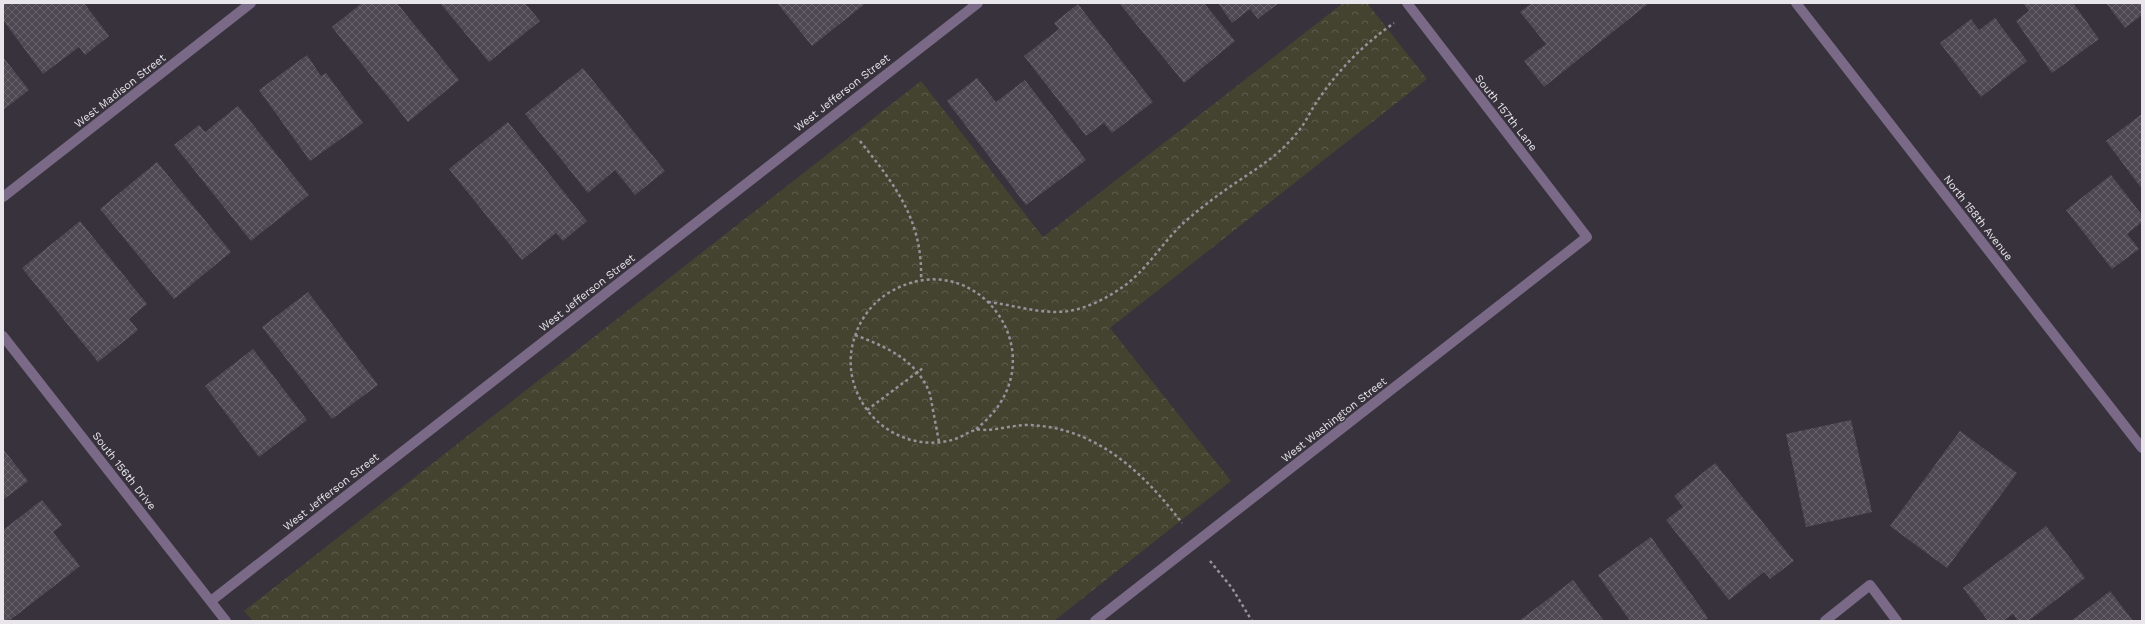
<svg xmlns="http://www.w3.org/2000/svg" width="2145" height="624" font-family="'Work Sans',sans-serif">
<defs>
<pattern id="park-crowns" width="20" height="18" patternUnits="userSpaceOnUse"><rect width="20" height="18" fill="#444330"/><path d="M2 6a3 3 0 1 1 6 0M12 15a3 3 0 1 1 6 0" fill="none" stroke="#5f5e4e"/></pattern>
<pattern id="building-cross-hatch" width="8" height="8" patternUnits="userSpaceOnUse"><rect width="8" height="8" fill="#4e4852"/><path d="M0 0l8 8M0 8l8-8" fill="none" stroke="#68626b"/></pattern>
</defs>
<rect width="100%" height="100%" fill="#37323c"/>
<path fill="url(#park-crowns)" d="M1343,3H1367L1427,79L1110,328L1231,481L1054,621H253L244,611L921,81L1043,237Z"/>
<g fill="url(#building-cross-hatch)">
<path d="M3,3H84L109,36L85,55L79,47L43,74L3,20Z"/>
<path d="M362,3H397L459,80L408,122L332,27Z"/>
<path d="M440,3H525L540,21L489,62Z"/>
<path d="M777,3H866L812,46Z"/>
<path d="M1119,3H1204L1235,41L1184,83Z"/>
<path d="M1218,3H1279L1258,19L1250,9L1232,23Z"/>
<path d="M1532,3H1649L1544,87L1524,61L1546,44L1520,12Z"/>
<path d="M2023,3H2073L2099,39L2052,73L2016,21L2029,11Z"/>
<path d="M2106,3H2142V15L2125,28Z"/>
<path d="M1078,4L1153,102L1112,133L1104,123L1086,136L1024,56L1059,29L1054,23Z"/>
<path d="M1995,18L2027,61L1981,97L1940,43L1971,19L1979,30Z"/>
<path d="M307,55L321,76L326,73L363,123L310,161L259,90Z"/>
<path d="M3,57L29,90L3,110Z"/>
<path d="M583,68L665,171L635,195L615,170L588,193L525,114Z"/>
<path d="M977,78L996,102L1025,80L1086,160L1026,205L947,101Z"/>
<path d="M238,106L309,195L251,241L174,145L199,125L205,132Z"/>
<path d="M2142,114V189L2106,141Z"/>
<path d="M508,122L587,221L563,241L556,233L522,260L449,169Z"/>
<path d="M157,162L231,252L174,299L100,209Z"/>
<path d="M2111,175L2142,215V222L2127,234L2139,249L2112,269L2066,210Z"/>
<path d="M80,221L147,304L129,319L138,330L98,362L22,268Z"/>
<path d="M308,292L378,385L332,419L262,327Z"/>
<path d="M253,349L307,420L259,457L205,386Z"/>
<path d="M1851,420L1872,512L1806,527L1786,434Z"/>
<path d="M1960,431L2017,473L1947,568L1890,526Z"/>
<path d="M4,450L28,481L3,500V451Z"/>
<path d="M1715,463L1794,561L1770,579L1764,572L1729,600L1666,520L1683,507L1674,496Z"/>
<path d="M42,500L62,525L53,532L80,566L9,621H3V530Z"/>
<path d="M2046,526L2085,578L2028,621H2018L2013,614L2003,621H1988L1963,588Z"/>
<path d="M1651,537L1708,618L1704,621H1630L1598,575Z"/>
<path d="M1573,580L1604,621H1519Z"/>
<path d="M2110,591L2133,621H2071Z"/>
</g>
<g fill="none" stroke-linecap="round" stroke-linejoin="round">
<g stroke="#96929a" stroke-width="2.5" stroke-dasharray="3 3" stroke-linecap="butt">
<path d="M860,141C895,185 923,220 921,280"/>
<path d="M988,302C1015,305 1042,315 1069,311C1088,308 1109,297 1124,286C1149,268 1164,239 1188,219C1203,206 1218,195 1234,184C1256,169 1278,156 1295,135C1305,125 1310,111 1318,100C1339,69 1364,44 1394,23"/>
<path d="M855,335C887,347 917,360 930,394L939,442"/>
<path d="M867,410L923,368"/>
<path d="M976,429C1064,361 978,240 890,292C871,303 858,322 853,343C846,370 855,399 875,419C896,440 927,448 955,439C962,437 969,431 976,430C979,429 984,430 987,430C1001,429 1014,425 1028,425C1096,427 1143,472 1182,523"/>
<path d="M1210,561L1232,588L1252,621"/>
</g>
<g stroke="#7b6a87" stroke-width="10">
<path d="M1796,3L2142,448"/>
<path d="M3,197L251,3"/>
<path d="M3,336L226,621"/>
<path d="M211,601L978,3"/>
<path d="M1095,621L1587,237L1407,3"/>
<path d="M1825,621L1870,585L1897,621"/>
</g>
</g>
<g text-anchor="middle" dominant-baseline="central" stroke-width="3" stroke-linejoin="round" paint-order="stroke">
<g font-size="11" fill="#e8e5eb" stroke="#37323c">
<text transform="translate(120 91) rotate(-38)">West Madison Street</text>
<text transform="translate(842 93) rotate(-38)">West Jefferson Street</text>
<text transform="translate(1506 113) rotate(52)">South 157th Lane</text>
<text transform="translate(1978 218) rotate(52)">North 158th Avenue</text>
<text transform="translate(587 293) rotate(-38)">West Jefferson Street</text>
<text transform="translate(1334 420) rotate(-38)">West Washington Street</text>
<text transform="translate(124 471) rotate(52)">South 156th Drive</text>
<text transform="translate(331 492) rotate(-38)">West Jefferson Street</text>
</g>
</g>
<rect width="2145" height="624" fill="none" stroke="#e8e5eb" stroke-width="8"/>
</svg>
